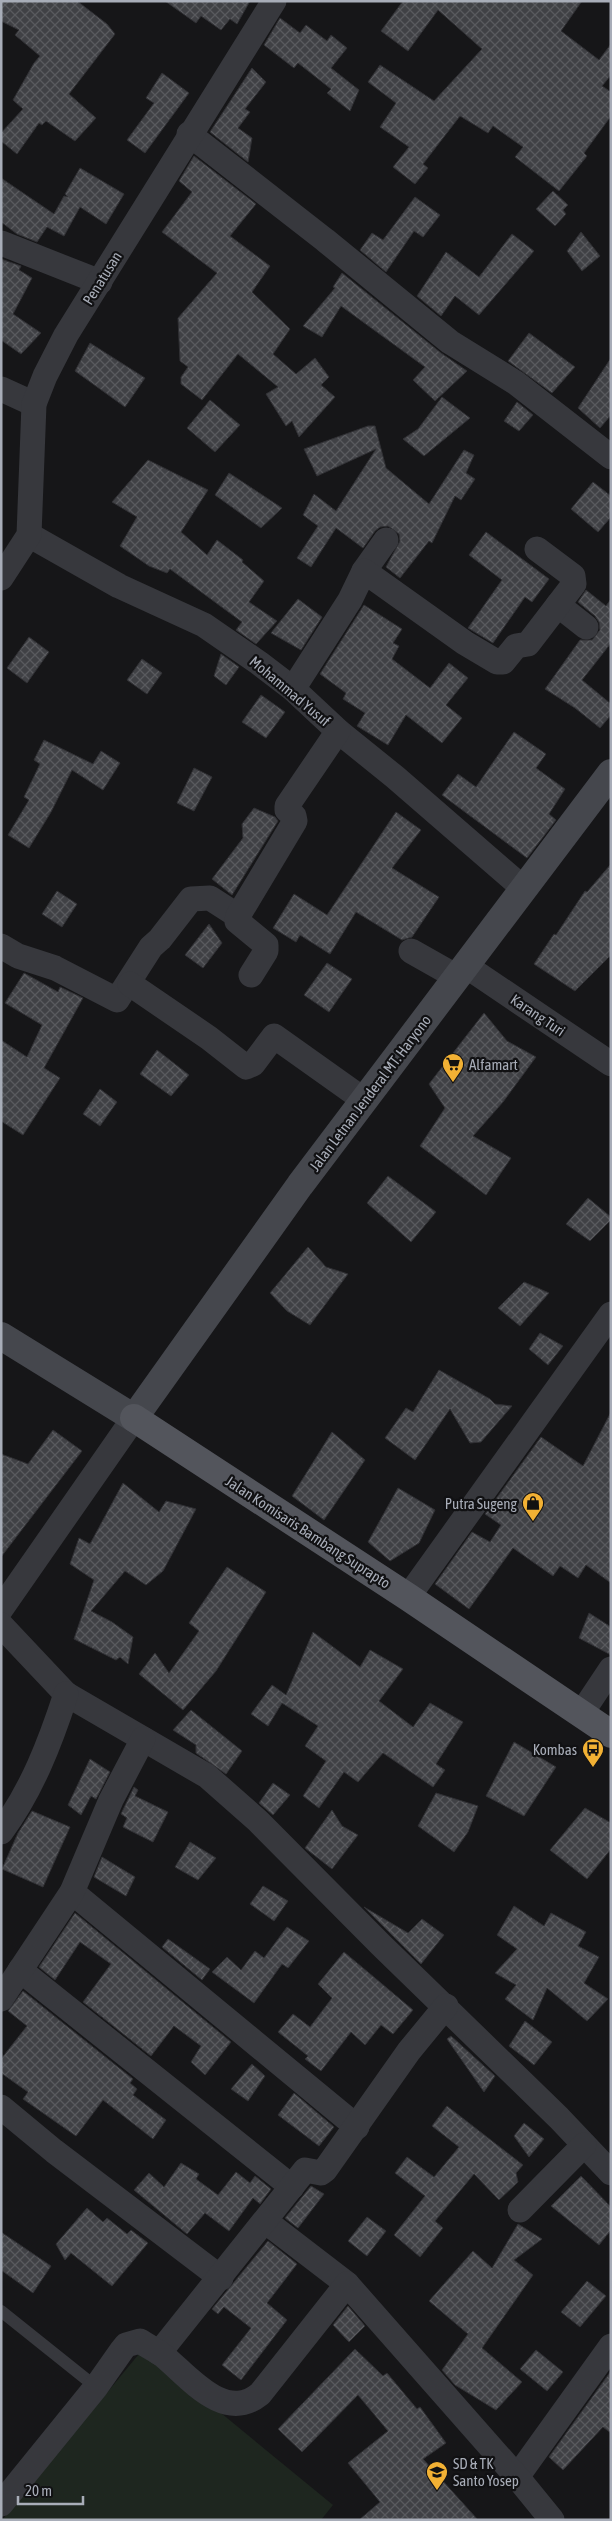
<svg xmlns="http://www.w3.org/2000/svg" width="612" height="2521" font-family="'Asap Condensed',sans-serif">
<defs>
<pattern id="building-cross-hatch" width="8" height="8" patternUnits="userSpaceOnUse" patternTransform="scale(1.25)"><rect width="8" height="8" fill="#404145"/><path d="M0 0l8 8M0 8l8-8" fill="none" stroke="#595a5e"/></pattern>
</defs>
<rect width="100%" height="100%" fill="#161618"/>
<path fill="#1e261f" d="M143,2349L333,2505L321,2520H2Z"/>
<g fill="url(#building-cross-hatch)" stroke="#303034">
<path d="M1,1H77L107,24L115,34L69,94L96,118L75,141L46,121L42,125L39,123L17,154L1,141V133L23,109L13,100L34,63L40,56L15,35L19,30L1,21Z"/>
<path d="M165,1H250L237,24L230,19L221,30L201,16L196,23Z"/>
<path d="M403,1H582L561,31L599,60L611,44V75L602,86L611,92V116L584,153L587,156L559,191L515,157L523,147L493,126L488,133L460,116L423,164L428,168L415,184L393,167L409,147L380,127L396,103L368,82L380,65L434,101L482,49L438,10L408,51L381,31Z"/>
<path d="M280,18L300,33L306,25L327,41L331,35L347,48L331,68L359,90L350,111L327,93L331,89L298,63L294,68L264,45Z"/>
<path d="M252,68L266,82L245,109L250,112L238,128L252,138L248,162L210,132Z"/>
<path d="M162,73L189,93L145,153L127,140L154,103L146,98Z"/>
<path d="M194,156L256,204L230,236L270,266L252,292L290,329L273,354L296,374L315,358L329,377L321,385L335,397L299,437L292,421L286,426L266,394L278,387L238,354L202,400L181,384V377L188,367L180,361L178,318L217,273L162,232L192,192L179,181Z"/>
<path d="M80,168L124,194L106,224L80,207L64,236L47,227L37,242L17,234L1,222V178L54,214L64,196L68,197L65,194Z"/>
<path d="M553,191L568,205L563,210L566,214L555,226L536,209Z"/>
<path d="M415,197L440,215L423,237L414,231L386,272L360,250L372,233L383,240Z"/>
<path d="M581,232L600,256L582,271L567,251Z"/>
<path d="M512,234L534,251L479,315L455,296L441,316L417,296L446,252L479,277Z"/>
<path d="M1,259L21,266L19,270L32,278L13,314L41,333L21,354L1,340Z"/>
<path d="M342,273L441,353L467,371L435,401L413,380L425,367L341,306L322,337L303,326L335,288L333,287Z"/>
<path d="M529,333L575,367L552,393L508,361Z"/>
<path d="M90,343L145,378L125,407L75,371Z"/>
<path d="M611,358V415L600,428L578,408Z"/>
<path d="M442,397L470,418L424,456L403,439L418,429Z"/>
<path d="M210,400L240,425L215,452L187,428Z"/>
<path d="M517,402L533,415L519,431L504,421Z"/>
<path d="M368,426H375L386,468L429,504L464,450L474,455L466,473L475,479L461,500L455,496L432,543L429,541L400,578L386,567L400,541L399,534L388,526L380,527L375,531L363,548L336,528L311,567L297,558L318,526L303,515L314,494L336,511L376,449L317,476L304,449Z"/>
<path d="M148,460L208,490L181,532L207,555L217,540L243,560L242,562L264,581L249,602L277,621L256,644L236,630L242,622L170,569L167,573L149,566L120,546L137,517L112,502Z"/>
<path d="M229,473L282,508L261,528L215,495Z"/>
<path d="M593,482L611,496V517L598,532L571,509Z"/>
<path d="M486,532L549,579L532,602L525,597L493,643L468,628L502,580L469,555Z"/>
<path d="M586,590L606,606L611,599V643L582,680L611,704V715L600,728L575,708L545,689L580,640H592L600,630L599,622L595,616L578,602Z"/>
<path d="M298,599L322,617L301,650L271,633Z"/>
<path d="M364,605L402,629L393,643L399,646L392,659L430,688L449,663L468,678L446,705L462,718L442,743L406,715L388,745L357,726L365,713L343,699L346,693L320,674Z"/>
<path d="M29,637L49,652L27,683L7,668Z"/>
<path d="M221,654L239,667L226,685L214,676Z"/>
<path d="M142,659L162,673L147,694L127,680Z"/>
<path d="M261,695L285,712L266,738L242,722Z"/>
<path d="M514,732L546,754L536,768L565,789L549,814L556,820L527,858L442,795L458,774L476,787Z"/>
<path d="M44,740L93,764L101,751L120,763L103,790L72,770L51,812L29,848L8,835L29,800L24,797L40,764L34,760Z"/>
<path d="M194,768L212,777L194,811L177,803Z"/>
<path d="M254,808L275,817L278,821L232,895L212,879L243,838L242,824Z"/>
<path d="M396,812L421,830L392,868L439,897L412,937L402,940L356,912L330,954L300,935L296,942L273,928L294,894L327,915Z"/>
<path d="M611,864V955L575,991L534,964L554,934L556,935L585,891L587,892Z"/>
<path d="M57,891L77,904L62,927L42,914Z"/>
<path d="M209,924L222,943L203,968L185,955Z"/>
<path d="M327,963L352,979L329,1012L304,995Z"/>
<path d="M24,973L58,992L60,987L83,998L44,1068L60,1078L23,1135L1,1121V1040L27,1057L42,1025L5,1003Z"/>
<path d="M484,1013L507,1041L536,1057L503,1102L473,1136L511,1158L486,1195L420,1146L445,1108L429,1084Z"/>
<path d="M157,1050L189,1075L171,1096L140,1074Z"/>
<path d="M100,1089L117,1102L100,1126L83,1114Z"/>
<path d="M388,1176L436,1212L411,1242L367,1203Z"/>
<path d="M588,1198L611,1217V1220L590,1241L566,1224Z"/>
<path d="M308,1247L326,1267L348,1274L310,1325L287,1311L270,1293Z"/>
<path d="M524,1282L549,1293L520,1326L498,1308Z"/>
<path d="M540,1333L563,1346L548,1365L529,1349Z"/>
<path d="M439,1370L490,1399L495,1404L512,1406L481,1442L470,1443L450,1409L415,1460L385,1438L406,1408L413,1412Z"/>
<path d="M611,1412V1583L586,1565L578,1578L560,1566L553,1576L513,1548L469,1609L435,1584L472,1532L490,1542L501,1525L485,1514L541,1437L583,1466Z"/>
<path d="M53,1430L82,1451L1,1557V1454L28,1464Z"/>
<path d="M332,1432L365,1460L324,1520L292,1496Z"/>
<path d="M123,1483L159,1512L166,1501L196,1509L163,1571L146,1585L125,1571L91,1611L112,1622L133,1637L128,1664L120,1657L116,1660L74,1639L94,1580L70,1564L79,1538L90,1544Z"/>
<path d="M398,1488L435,1510L419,1543L390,1561L368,1542Z"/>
<path d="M227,1567L266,1592L216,1671L183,1710L139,1674L155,1653L169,1673L199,1631L189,1623Z"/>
<path d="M589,1613L611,1627V1655L579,1638Z"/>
<path d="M313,1632L360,1667L370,1650L403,1669L379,1701L413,1727L430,1703L463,1722L436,1764L445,1770L433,1787L383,1753L358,1782L344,1772L319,1808L303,1796L326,1761L305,1746L318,1726L282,1703L268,1726L251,1714L272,1685L286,1695Z"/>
<path d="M191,1710L242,1751L226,1774L196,1753V1745L173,1730Z"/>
<path d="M514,1742L556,1767L524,1816L486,1796Z"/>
<path d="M90,1759L110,1772L96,1799L91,1796L81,1815L68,1805Z"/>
<path d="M273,1783L290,1795L273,1815L259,1803Z"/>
<path d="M134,1787L138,1790L135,1796L168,1812L153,1842L123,1827L127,1818L121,1814Z"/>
<path d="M436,1793L478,1806L468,1832L454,1852L418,1826Z"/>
<path d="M585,1808L611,1823V1849L587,1879L550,1850Z"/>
<path d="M332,1810L342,1826L358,1835L332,1869L305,1848Z"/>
<path d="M32,1811L70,1827L43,1887L2,1869L18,1833Z"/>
<path d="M190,1842L216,1858L198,1880L175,1867Z"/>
<path d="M102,1857L135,1877L126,1896L94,1877Z"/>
<path d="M263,1886L288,1901L274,1921L250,1904Z"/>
<path d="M514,1906L544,1926L551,1913L586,1932L578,1946L599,1957L584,1983L608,1999L587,2021L547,1988L533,2020L505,1999L516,1985L495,1973L517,1949L497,1935Z"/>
<path d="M364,1907L408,1933L422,1919L444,1935L421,1964Z"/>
<path d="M75,1913L231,2042L205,2075L191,2062L201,2046L174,2026L151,2056L83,2002L111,1964L80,1942L55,1980L39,1967Z"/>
<path d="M287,1927L309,1941L288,1968L282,1964L254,2003L212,1972L227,1957L241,1970L255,1951L264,1958Z"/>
<path d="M168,1939L210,1969L202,1980L162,1947Z"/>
<path d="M344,1952L413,2010L393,2034L381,2025L365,2045L351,2032L321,2071L305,2059L308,2056L278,2032L293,2014L310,2027L332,1998L318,1984Z"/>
<path d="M23,1991L133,2079L130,2083L137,2089L133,2095L166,2120L153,2139L103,2100L76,2136L23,2099L28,2092L1,2073V2059L27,2026L8,2011Z"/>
<path d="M525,2021L552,2042L534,2065L509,2046Z"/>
<path d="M451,2036L495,2076L484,2092L447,2039Z"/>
<path d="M252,2064L265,2076L248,2101L231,2089Z"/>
<path d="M294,2093L334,2127L319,2146L278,2115Z"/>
<path d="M447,2106L523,2165L516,2173L518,2182L499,2200L474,2174L435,2221L443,2228L420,2257L394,2235L425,2196L395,2173L407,2157L434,2177L459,2147L432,2126Z"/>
<path d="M524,2123L544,2139L529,2157L514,2136Z"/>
<path d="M181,2163L199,2174L196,2179L218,2195L236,2172L250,2183L255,2176L271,2189L260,2204L253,2198L229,2231L205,2213L187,2234L134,2190L149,2173L164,2187Z"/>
<path d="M581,2176L611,2207V2230L599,2245L551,2206Z"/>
<path d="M311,2186L324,2194L298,2228L285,2218Z"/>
<path d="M87,2208L103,2222L107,2218L127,2234L131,2230L148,2243L112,2286L71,2253L65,2260L56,2244Z"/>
<path d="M367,2217L386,2231L367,2256L348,2241Z"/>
<path d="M518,2224L542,2239L514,2260L533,2275L482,2348L522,2382L496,2410L455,2385L442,2370L468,2334L429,2301L473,2251L492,2268Z"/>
<path d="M1,2232L51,2266L33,2293L1,2270Z"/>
<path d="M268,2241L297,2264L267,2303L287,2320L241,2380L222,2365L251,2328L224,2307L218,2314L212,2309Z"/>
<path d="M587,2281L606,2296L580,2327L561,2312Z"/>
<path d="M348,2306L365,2326L349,2342L333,2325Z"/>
<path d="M355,2349L383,2376L387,2373L417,2409L420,2407L446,2443L423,2459L478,2520H359L380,2502L348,2463L388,2431L358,2395L302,2452L278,2429Z"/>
<path d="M536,2350L563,2372L547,2391L520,2369Z"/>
<path d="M611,2371V2433L603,2427L563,2470L549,2457Z"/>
</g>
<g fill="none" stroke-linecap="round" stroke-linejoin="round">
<path stroke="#37383d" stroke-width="12" d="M1,2311L96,2387"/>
<g stroke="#37383d" stroke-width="25">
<path d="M189,134L325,240L450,342L516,383L611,457"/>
<path d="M1,243L100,282"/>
<path d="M1,389L34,404"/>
<path d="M29,535L119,586L204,625L259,663L293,689L338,731L395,777L523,888"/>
<path d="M364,571L386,540"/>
<path d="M1,578L29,535L34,404L45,376L66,335L274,1"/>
<path d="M558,605L586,627"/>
<path d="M293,689L350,600L364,571L465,643L497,662H503L516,646L528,644L574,584L573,576L537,549"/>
<path d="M1,946L18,956L55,968L117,1000L151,947L160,939L191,899L210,898L238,916"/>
<path d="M411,951L457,977"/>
<path d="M466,966L611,1064"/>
<path d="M251,975L266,951V945L237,921L238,916L295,821L294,816L287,810V806L338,731"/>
<path d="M130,984L209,1038L246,1067L253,1064L274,1036L364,1100"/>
<path d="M408,1597L611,1314"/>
<path d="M1,1609L134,1418"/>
<path d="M1,1625L66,1694L207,1776L258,1821L381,1945L559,2118L611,2173"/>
<path d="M581,1714L611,1669"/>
<path d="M1,1832C32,1790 50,1743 66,1694"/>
<path d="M72,1892L357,2127"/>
<path d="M20,1970L292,2187"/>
<path d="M1,1999L72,1892L111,1800L143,1739"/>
<path d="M1,2107L54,2151L221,2278"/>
<path d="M520,2210L584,2145"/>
<path d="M265,2221L347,2284"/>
<path d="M159,2353L305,2170L321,2173L325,2170L409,2051L446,2006"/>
<path d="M517,2477L611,2346"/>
<path d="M1,2504L96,2387L122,2350L126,2345L140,2341C146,2345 153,2349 160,2353C187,2374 223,2424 260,2394L347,2284L517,2477L552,2520"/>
</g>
<path stroke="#45474d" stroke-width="28" d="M1,1336L134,1418L300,1185L611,773"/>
<path stroke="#53555c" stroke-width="28" d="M134,1418L408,1597L611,1734"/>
</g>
<defs>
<g id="supermarket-pin" transform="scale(1.125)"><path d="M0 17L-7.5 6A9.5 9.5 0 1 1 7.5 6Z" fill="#f2b134" stroke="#111113"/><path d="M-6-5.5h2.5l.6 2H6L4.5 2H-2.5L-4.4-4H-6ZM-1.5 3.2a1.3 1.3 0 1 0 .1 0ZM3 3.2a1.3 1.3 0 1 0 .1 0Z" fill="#111"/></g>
<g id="shop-pin" transform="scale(1.125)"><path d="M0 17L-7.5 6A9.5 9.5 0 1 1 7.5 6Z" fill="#f2b134" stroke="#111113"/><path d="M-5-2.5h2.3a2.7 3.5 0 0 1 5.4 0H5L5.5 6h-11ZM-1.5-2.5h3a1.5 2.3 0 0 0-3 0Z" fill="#111"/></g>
<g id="bus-pin" transform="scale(1.125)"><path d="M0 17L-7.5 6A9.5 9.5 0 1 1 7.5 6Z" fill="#f2b134" stroke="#111113"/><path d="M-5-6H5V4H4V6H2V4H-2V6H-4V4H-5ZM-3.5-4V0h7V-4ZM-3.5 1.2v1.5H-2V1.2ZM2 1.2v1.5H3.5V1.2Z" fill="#111"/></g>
<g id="school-pin" transform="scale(1.125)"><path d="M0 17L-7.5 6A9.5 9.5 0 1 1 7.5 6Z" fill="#f2b134" stroke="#111113"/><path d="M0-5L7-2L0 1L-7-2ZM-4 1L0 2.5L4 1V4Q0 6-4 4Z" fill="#111"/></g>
</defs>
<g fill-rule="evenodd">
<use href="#supermarket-pin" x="453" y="1064"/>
<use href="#shop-pin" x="533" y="1503"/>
<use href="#bus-pin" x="593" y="1749"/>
<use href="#school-pin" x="437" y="2472"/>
</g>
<g text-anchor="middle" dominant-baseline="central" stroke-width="4.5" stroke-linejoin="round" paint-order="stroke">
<g font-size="15" fill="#a8adb8" stroke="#111113">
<text transform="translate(102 278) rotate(-58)">Penatusan</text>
<text transform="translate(290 691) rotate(40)">Mohammad Yusuf</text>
<text transform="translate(538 1015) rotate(34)">Karang Turi</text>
<text transform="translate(370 1093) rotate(-53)">Jalan Letnan Jenderal MT. Haryono</text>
<text transform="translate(308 1532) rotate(33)">Jalan Komisaris Bambang Suprapto</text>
</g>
<g font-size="15" fill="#a8adb8" stroke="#111113" text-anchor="start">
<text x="469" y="1064">Alfamart</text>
<text x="517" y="1503" text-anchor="end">Putra Sugeng</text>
<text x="577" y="1749" text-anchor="end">Kombas</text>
<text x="453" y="2463">SD &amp; TK<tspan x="453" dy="17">Santo Yosep</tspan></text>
</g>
</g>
<rect width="612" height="2521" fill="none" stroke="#a8adb8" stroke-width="5"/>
<path d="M18 2496v8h65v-8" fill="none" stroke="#a8adb8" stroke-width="2.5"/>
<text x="25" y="2496" font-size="15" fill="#a8adb8" stroke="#111113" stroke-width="4" paint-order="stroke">20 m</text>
</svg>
